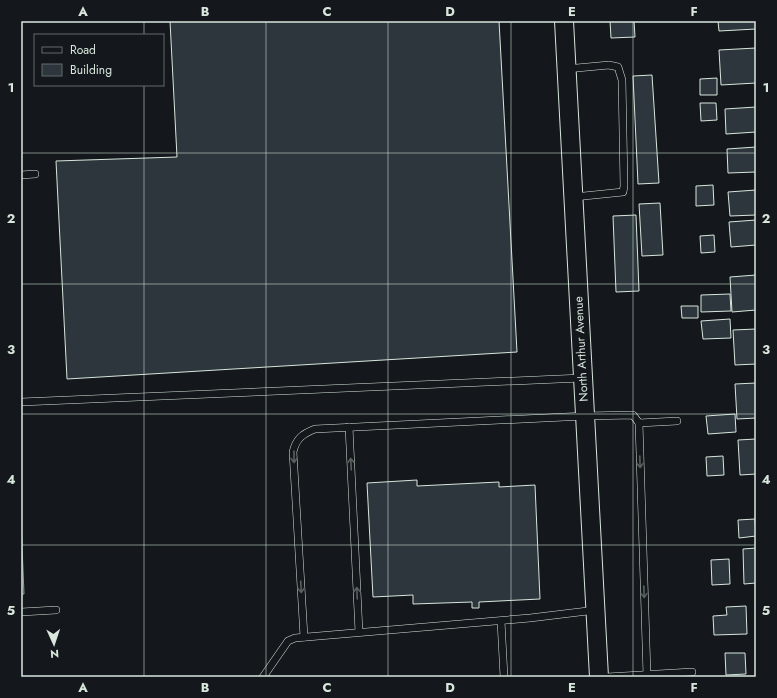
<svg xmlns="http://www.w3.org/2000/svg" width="777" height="698" font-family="Jost,sans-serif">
<rect width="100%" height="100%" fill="#14181c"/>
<path fill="#24282b" stroke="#939e99" d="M21,522L24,594H21Z"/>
<g fill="#2c363c" stroke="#d8e6dc">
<path d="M170,21H499L517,352L67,379L56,161L177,157Z"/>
<path d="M610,21H634L635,37L611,38Z"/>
<path d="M718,21H756V29L719,31Z"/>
<path d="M756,48V83L721,85L719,50Z"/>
<path d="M652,75L659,183L638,184L633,76Z"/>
<path d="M717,78V95H700V79Z"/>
<path d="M700,103H716L717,120L701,121Z"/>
<path d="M756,107V132L726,134L725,109Z"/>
<path d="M756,147V172L728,173L727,149Z"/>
<path d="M713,185L714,205L696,206V186Z"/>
<path d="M756,190V215L730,216L728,192Z"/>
<path d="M660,203L663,255L642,256L639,204Z"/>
<path d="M636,215L639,291L616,292L613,216Z"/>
<path d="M756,220V245L731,247L729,222Z"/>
<path d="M714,235L715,252L701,253L700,236Z"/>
<path d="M756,275V310L732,312L730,277Z"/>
<path d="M730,294L731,311L701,312V295Z"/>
<path d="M681,306H698V318H682Z"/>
<path d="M730,319L731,338L703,339L701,321Z"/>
<path d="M756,329V364L735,365L733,330Z"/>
<path d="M756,383V418L737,419L735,384Z"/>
<path d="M735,414L736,432L708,434L706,416Z"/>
<path d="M756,439V474L740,475L738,440Z"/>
<path d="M723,456L724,475L707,476L706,457Z"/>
<path d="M417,480V486L499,482V487L535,485L540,599L479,602V608H472V602L413,604V595L373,597L367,483Z"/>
<path d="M755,519L756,536L739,538L738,520Z"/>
<path d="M756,548V583L744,584L743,549Z"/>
<path d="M729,559L730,584L712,585L711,560Z"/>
<path d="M746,606L747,634L714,635L713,616L727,615L726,607Z"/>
<path d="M725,653H745L746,674L726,675Z"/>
</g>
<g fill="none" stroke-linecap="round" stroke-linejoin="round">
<g stroke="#d8e6dc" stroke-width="8">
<g id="service">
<path d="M566,69L609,65L618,67L622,80L624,186L623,192L574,197"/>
<path d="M21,175L35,174"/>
<path d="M21,402L582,378"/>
<path d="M639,423L677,421"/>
<path d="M349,427L359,632"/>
<path d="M21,612L56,610"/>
<path d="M501,621L504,677"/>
<path d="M304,637L293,452C296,439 302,434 315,429L585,416L633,415L639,423L647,675"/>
<path d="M263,677L288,641L295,638L530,618L596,610"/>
<path d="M607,677L692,672"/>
</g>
</g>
<g stroke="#d8e6dc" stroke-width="20">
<path id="tertiary" d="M564,21L599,677"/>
</g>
<use href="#service" stroke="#14181c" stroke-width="7"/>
<use href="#tertiary" stroke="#14181c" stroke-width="18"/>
</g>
<defs><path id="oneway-shaft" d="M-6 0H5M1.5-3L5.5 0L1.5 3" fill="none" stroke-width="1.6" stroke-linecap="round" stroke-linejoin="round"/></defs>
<g stroke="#59605f">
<use href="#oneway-shaft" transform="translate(294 457) rotate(90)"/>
<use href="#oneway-shaft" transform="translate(640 462) rotate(88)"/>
<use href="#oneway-shaft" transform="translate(351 464) rotate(-93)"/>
<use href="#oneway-shaft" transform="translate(301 587) rotate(87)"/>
<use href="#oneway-shaft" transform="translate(644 592) rotate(88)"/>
<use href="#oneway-shaft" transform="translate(357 593) rotate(-93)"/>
</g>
<path fill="none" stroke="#d8e6dc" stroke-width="1" stroke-opacity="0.55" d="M144,21V35M266,21V677M388,21V677M511,21V677M633,21V677M144,85V677M21,153H756M21,284H756M21,414H756M21,545H756"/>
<g text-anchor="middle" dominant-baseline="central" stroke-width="3" stroke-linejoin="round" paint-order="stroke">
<g font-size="12" fill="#d8e6dc" stroke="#14181c">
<text transform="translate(581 349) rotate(-93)">North Arthur Avenue</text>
</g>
</g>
<rect width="777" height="698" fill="none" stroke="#14181c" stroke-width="44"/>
<rect x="34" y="34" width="130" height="52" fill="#14181c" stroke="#626a69"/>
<rect x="42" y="47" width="20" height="6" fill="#14181c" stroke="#626a69"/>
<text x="70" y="54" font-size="12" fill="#d8e6dc">Road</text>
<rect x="42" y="64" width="20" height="12" fill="#2c363c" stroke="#626a69"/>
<text x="70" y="74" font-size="12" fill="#d8e6dc">Building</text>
<g transform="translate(54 644) rotate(177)" stroke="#14181c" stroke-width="3" paint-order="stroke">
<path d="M0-3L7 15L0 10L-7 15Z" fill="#d8e6dc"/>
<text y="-6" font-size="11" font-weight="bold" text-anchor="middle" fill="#d8e6dc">N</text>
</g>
<rect x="22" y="22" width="733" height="654" fill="none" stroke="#d8e6dc" stroke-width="1.5"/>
<g font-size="13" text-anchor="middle" font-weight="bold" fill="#d8e6dc">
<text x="83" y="16">A</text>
<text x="205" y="16">B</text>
<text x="327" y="16">C</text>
<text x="450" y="16">D</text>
<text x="572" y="16">E</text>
<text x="694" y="16">F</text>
<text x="11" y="92">1</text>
<text x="766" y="92">1</text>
<text x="11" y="223">2</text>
<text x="766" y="223">2</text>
<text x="11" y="354">3</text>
<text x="766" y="354">3</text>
<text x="11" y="484">4</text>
<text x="766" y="484">4</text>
<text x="11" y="615">5</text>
<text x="766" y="615">5</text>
<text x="83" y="692">A</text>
<text x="205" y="692">B</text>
<text x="327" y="692">C</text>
<text x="450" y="692">D</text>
<text x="572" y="692">E</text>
<text x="694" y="692">F</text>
</g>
</svg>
